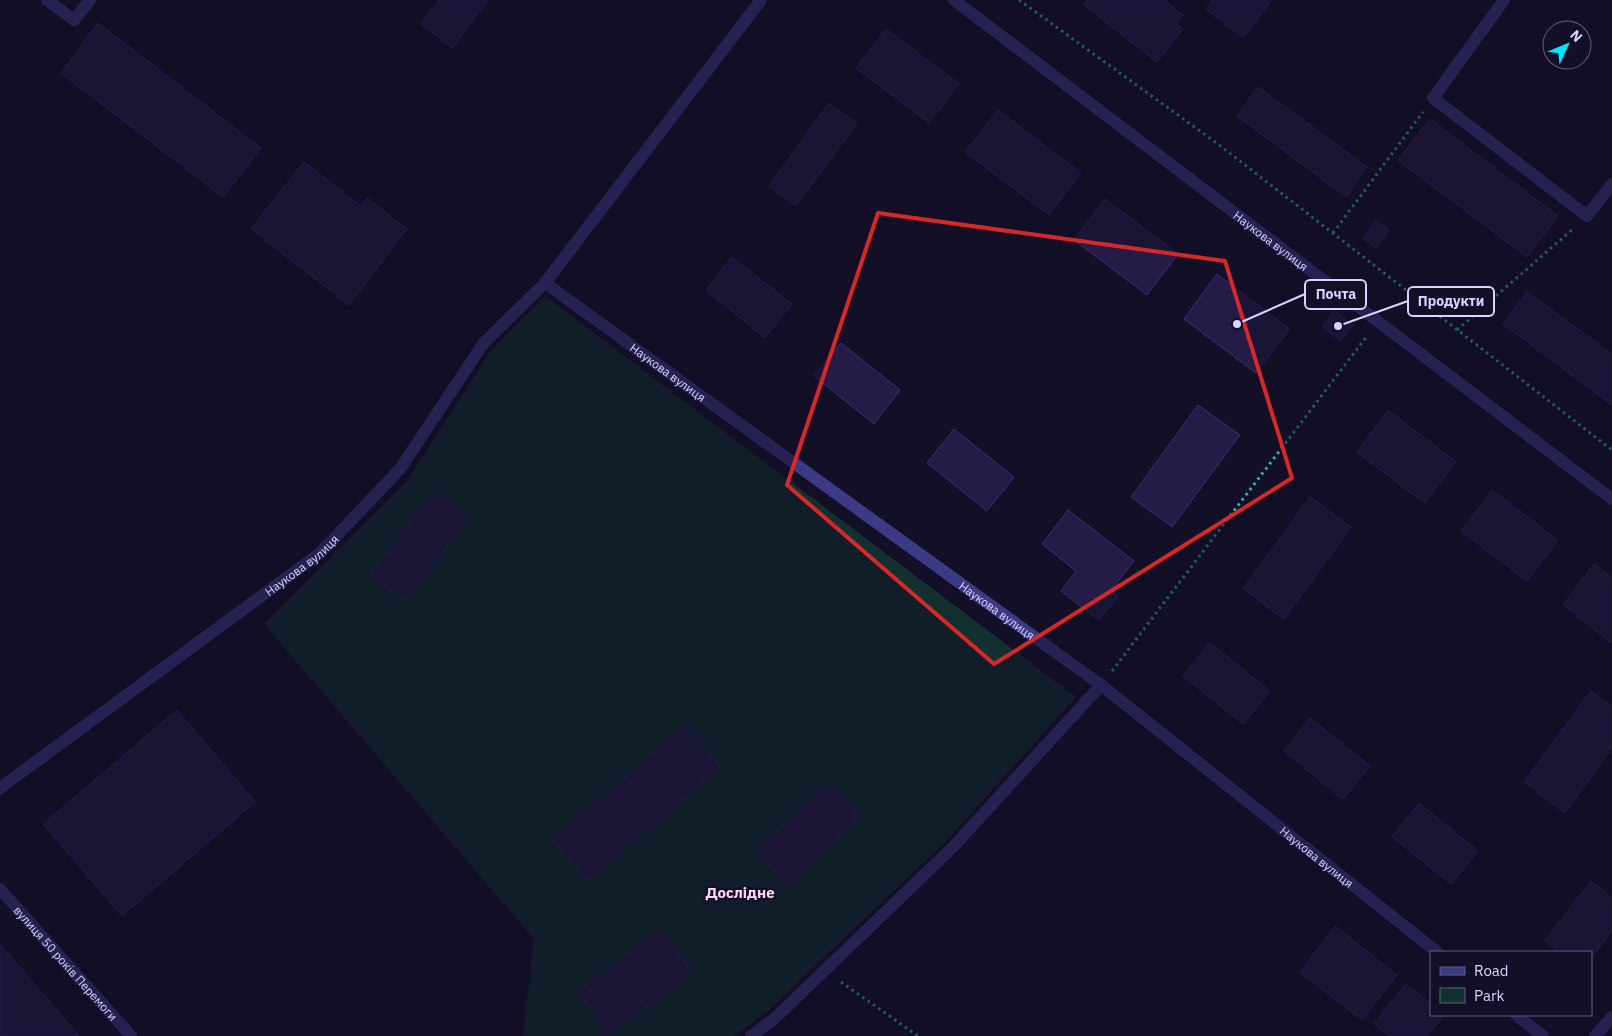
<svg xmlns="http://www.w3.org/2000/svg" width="1612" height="1036" font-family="'IBM Plex Sans',sans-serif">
<rect width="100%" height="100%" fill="#130f26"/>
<path fill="#12302f" d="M545,296L1076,697L949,838L769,1010L734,1036H523L534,939L264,624L409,478L492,349Z"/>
<g fill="#241b47" stroke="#3b2d73">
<path d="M439,0H488L452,48L421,24Z"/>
<path d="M1088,0H1164L1183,15L1176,24L1183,29L1157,62L1084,5Z"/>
<path d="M1213,0H1272L1243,38L1206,9Z"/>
<path d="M98,23L261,148L223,197L61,73Z"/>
<path d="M886,29L959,84L929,123L856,68Z"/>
<path d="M1258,87L1367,167L1346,197L1237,116Z"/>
<path d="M829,103L857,123L796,206L769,186Z"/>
<path d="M998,110L1081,173L1049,215L965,152Z"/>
<path d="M1430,119L1558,216L1527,257L1398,160Z"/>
<path d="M304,162L361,206L367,198L407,229L349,305L251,229Z"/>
<path d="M1105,199L1178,254L1147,295L1074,240Z"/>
<path d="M1376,220L1389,230L1376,248L1363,238Z"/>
<path d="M732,257L792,304L765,338L706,290Z"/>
<path d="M1217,274L1290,329L1256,373L1184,319Z"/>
<path d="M1527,292L1612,354V405L1503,324Z"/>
<path d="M1334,311L1353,325L1341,341L1322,327Z"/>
<path d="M841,343L900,390L874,424L814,376Z"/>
<path d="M1198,405L1240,435L1172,527L1131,497Z"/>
<path d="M1388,410L1456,462L1424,503L1357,452Z"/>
<path d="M954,429L1014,477L987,511L927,463Z"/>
<path d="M1492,490L1558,540L1527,581L1461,531Z"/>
<path d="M434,493L468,520L405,600L371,573Z"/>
<path d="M1310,497L1351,527L1284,619L1243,589Z"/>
<path d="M1068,510L1134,561L1111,590L1118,596L1099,620L1061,591L1076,571L1042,544Z"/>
<path d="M1594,564L1612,578V643L1563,605Z"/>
<path d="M1210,643L1270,691L1243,724L1183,676Z"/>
<path d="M1591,691L1612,706V748L1565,813L1524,782Z"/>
<path d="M177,710L255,802L122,916L43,824Z"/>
<path d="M1310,718L1370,766L1343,799L1284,751Z"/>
<path d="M685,726L720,766L588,881L553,840Z"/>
<path d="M828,782L860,816L788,885L756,851Z"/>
<path d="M1419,803L1478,851L1451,884L1392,837Z"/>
<path d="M1591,881L1612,898V931L1591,958V952H1559L1545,941Z"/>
<path d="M1335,926L1397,975L1362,1020L1300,972Z"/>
<path d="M661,930L692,973L609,1034L578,991Z"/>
<path d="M0,944L79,1036H0Z"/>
<path d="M1406,984L1431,1004V1015H1444L1427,1036H1389L1374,1024Z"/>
</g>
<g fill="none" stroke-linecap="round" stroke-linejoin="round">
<g stroke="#2fb8b0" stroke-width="3" stroke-dasharray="2.5 4" stroke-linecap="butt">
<path d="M1019,0L1218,144L1612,450"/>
<path d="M1333,233L1423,112"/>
<path d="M1457,330L1574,228"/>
<path d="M1112,671L1367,336"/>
<path d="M841,982L918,1036"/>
</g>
<path stroke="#3d3a85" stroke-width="12" d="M47,0L74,20L90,0"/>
<g stroke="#3d3a85" stroke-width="12">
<path d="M1504,0L1433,98L1587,216L1612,184"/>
<path id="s1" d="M545,283L1101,685L1437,952"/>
<path id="s2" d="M0,788L320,553L400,469L483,344L545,283L761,0"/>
<path id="s3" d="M0,889L131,1036"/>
<path d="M1516,1015L1543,1036"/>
<path d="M751,1036L774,1019L953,847L1101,685"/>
<path d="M1595,1036L1612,1017"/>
</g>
<path stroke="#3d3a85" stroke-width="12" id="s4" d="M954,0L1612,499"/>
</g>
<path d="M0 0H1612V1036H0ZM878,213L1225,261L1292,478L994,664L787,485Z" fill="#130f26" fill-opacity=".55" fill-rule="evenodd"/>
<path fill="none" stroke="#d62828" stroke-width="4" stroke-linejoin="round" d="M878,213L1225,261L1292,478L994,664L787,485Z"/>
<g text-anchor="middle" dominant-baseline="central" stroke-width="5" stroke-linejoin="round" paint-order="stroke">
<g font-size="12" fill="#d9d4ff" stroke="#130f26">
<text stroke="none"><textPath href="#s4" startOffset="398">Наукова вулиця</textPath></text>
<text stroke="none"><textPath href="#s1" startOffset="152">Наукова вулиця</textPath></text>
<text stroke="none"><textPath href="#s2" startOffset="375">Наукова вулиця</textPath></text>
<text stroke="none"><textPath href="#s1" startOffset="558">Наукова вулиця</textPath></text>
<text stroke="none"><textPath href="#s1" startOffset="962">Наукова вулиця</textPath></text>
<text stroke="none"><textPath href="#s3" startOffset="99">вулиця 50 років Перемоги</textPath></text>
</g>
<g font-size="15" font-weight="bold" fill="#ffd6f0" stroke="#130f26">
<text x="740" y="892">Дослідне</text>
</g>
</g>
<path fill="none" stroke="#d9d4ff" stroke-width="2" d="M1237 324L1305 294M1338 326L1408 301"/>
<g fill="#d9d4ff" stroke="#130f26" stroke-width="2">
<circle cx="1237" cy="324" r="5"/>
<circle cx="1338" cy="326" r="5"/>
</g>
<g fill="#130f26" stroke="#d9d4ff" stroke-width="2">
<rect x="1305" y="280" width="61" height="29" rx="5"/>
<rect x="1408" y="287" width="86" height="29" rx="5"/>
</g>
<g font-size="14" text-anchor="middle" font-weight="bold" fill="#d9d4ff">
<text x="1336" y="299">Почта</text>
<text x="1451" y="306">Продукти</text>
</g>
<rect x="1430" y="951" width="162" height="65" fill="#130f26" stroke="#625e7d"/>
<rect x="1440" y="967" width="25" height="8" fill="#3d3a85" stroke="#625e7d"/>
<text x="1474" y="976" font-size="15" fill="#d9d4ff">Road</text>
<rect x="1440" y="988" width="25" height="15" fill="#12302f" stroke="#625e7d"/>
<text x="1474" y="1001" font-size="15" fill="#d9d4ff">Park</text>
<g transform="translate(1567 45) rotate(46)"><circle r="24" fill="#130f26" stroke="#625e7d"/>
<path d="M0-4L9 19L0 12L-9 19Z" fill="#00e5ff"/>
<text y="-8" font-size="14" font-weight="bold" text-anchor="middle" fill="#d9d4ff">N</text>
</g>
</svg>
